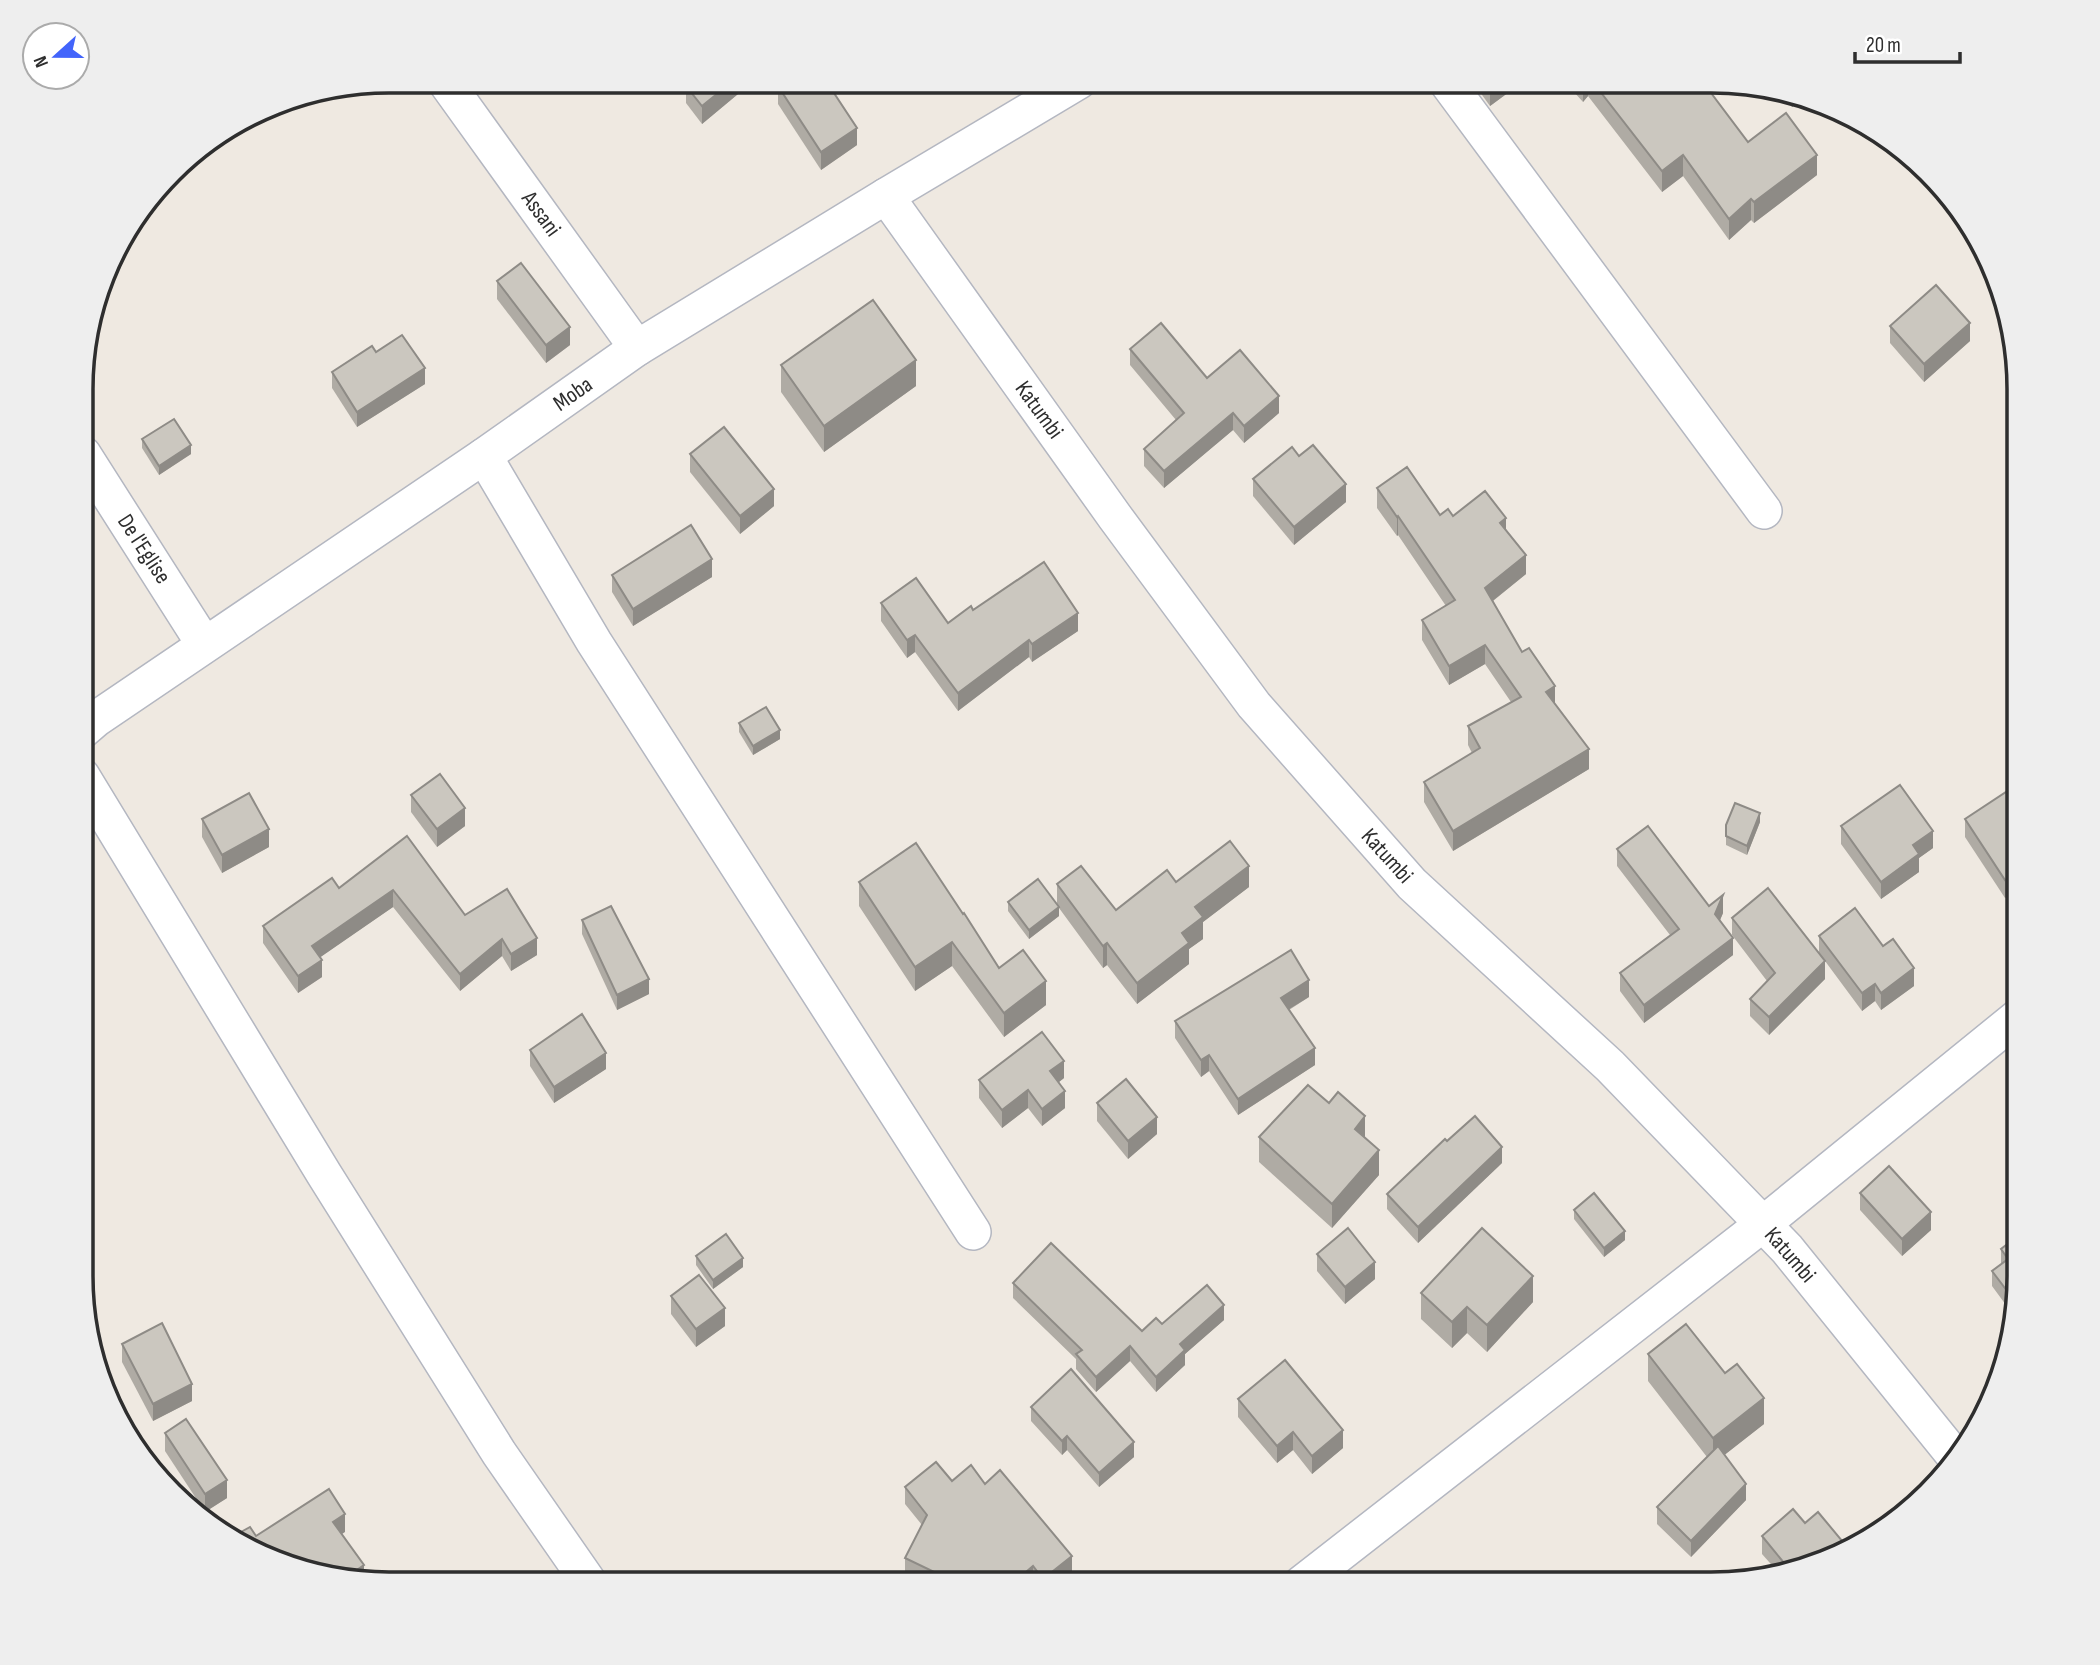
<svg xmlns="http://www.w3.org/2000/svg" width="2100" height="1665" font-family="'Sofia Sans Condensed',sans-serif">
<rect width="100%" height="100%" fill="#efe9e1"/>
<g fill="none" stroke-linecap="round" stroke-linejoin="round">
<g stroke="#b4b7c1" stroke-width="38">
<g id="street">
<path d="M445,81L637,348"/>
<path d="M1446,81L1764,511"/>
<path d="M886,196L1115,517L1254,705L1412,884L1610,1066L1787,1249L1956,1458"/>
<path d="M83,454L204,644"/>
<path d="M484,456L594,642L973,1232"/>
<path d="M82,731L96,719L484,456L637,348L886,196L1079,81"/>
<path d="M82,776L324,1174L499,1453L590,1584"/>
<path d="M1301,1584L1763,1224L2019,1016"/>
</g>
</g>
<use href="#street" stroke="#fff" stroke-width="35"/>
</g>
<g fill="#afaba4">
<path d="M744,81V89L702,124L686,103V86Z"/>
<path d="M1472,81H1524L1490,106Z"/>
<path d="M1564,81H1702L1748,142L1817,175L1754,223L1751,220L1729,240L1683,176L1662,192L1588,96L1583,102Z"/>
<path d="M778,86L857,145L821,170L778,104Z"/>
<path d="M1781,93L1804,98L1792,107Z"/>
<path d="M497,281L570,345L546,363L497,299Z"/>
<path d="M1890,326L1970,341L1924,382L1890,343Z"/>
<path d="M1130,349L1207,378L1279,413L1244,443L1233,430L1164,488L1144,466V449L1176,420L1130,365Z"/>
<path d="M376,352L425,384L357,427L332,388V372Z"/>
<path d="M781,365L916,386L824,452L781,392Z"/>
<path d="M142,439L191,454L159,475L142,448Z"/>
<path d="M690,454L774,506L740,534L690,472Z"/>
<path d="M1299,456L1346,502L1294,545L1253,496V479Z"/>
<path d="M1377,488L1440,515L1453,516L1506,530L1526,574L1493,601L1522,652L1555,705L1589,769L1453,851L1424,802V782L1472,753L1468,745V726L1511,702L1485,664L1449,685L1422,640V620L1446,606L1398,535L1397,536L1377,508Z"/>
<path d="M612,575L712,577L633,626L612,592Z"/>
<path d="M881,603L948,623L973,610L1078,631L1032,662L1029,657L958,711L915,652L907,658L881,621Z"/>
<path d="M2019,682V704L2016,699V684Z"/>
<path d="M739,723L780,739L753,755L739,732Z"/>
<path d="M2006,792L2005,898L1965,837V819Z"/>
<path d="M411,795L465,826L437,847L411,812Z"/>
<path d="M202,819L269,847L222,873L202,837Z"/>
<path d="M1760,822L1747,855L1726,845V825Z"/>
<path d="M1841,826L1933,848L1919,858V872L1881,899L1841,844Z"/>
<path d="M407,836L465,915L537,955L511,971L502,956L460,991L393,907L320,957L322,977L298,993L263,943V926L339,888Z"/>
<path d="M1617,849L1709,906L1723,913L1720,920L1733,955L1644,1023L1620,991V973L1670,935L1617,866Z"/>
<path d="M859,882L999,968L1046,1005L1004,1037L952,966L915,991L859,906Z"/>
<path d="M1176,882L1249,887L1203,922V939L1189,949V964L1137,1004L1107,965L1103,968L1059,908V916L1029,939L1008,911V902L1057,905V884L1116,910Z"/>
<path d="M1732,918L1819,954V936L1883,946L1914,986L1881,1010L1875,1001L1862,1011L1825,961V979L1769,1035L1750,1016V999L1767,981L1732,935Z"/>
<path d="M582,920L649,994L617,1010L582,934Z"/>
<path d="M1309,997L1289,1010L1315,1065L1238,1115L1209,1071L1201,1077L1175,1038V1021Z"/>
<path d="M530,1050L606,1069L554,1103L530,1066Z"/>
<path d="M1064,1078L1059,1082L1065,1108L1042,1126L1028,1108L1002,1128L979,1098V1080Z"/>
<path d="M2019,1080V1116L2010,1106V1088Z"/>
<path d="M1097,1103L1157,1134L1128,1159L1097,1121Z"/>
<path d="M1259,1137L1365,1138L1379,1175L1332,1228L1259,1162Z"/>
<path d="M1502,1163L1418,1243L1387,1209V1194Z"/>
<path d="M1860,1193L1931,1230L1902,1256L1860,1210Z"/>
<path d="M1574,1210L1625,1240L1604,1257L1574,1219Z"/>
<path d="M2019,1235V1297L2014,1316L1992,1286V1271L2001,1264V1249Z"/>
<path d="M1317,1254L1375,1279L1345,1304L1317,1271Z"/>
<path d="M696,1256L743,1267L713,1289L696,1265Z"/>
<path d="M1013,1283L1142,1331L1162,1324L1224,1320L1185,1354V1365L1156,1392L1130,1361L1096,1392L1076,1369V1359L1013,1298Z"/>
<path d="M1421,1293L1533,1302L1487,1352L1467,1333L1452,1348L1421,1319Z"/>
<path d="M671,1296L725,1326L696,1347L671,1314Z"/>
<path d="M122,1344L192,1401L153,1421L122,1362Z"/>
<path d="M1648,1354L1764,1424L1724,1455L1746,1500L1691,1557L1657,1524V1507L1707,1457L1648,1381Z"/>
<path d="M1238,1399L1343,1448L1312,1474L1293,1450L1277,1463L1238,1417Z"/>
<path d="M1031,1407L1134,1457L1099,1487L1067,1450L1062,1455L1031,1421Z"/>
<path d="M165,1433L227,1498L205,1512L165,1451Z"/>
<path d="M952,1481L985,1484L1072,1572L1058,1584H1033V1583L1032,1584H924L905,1575V1558L922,1525L905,1504V1487Z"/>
<path d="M1805,1523L1830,1561L1777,1571L1762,1554V1536Z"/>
</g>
<g fill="#8e8b86">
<path d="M733,81H744V89L702,124V106Z"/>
<path d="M1496,81H1524L1490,106V85Z"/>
<path d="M1583,81H1588V96L1583,102Z"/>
<path d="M1792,95L1804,98L1792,107Z"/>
<path d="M857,128V145L821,170V152Z"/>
<path d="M1683,155V176L1662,192V171Z"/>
<path d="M1817,155V175L1754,223V202Z"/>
<path d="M1751,199V220L1729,240V219Z"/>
<path d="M1970,323V341L1924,382V364Z"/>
<path d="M570,327V345L546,363V345Z"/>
<path d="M916,360V386L824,452V426Z"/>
<path d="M425,368V384L357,427V412Z"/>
<path d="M1279,396V413L1244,443V426Z"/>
<path d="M1233,413V430L1164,488V471Z"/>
<path d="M191,445V454L159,475V466Z"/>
<path d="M1346,484V502L1294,545V527Z"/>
<path d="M774,489V506L740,534V516Z"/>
<path d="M1398,516V535L1397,536V517Z"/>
<path d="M1506,518V538L1500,523Z"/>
<path d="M1526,555V574L1485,607V588Z"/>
<path d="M712,559V577L633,626V609Z"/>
<path d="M1078,613V631L1032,662V644Z"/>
<path d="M915,635V652L907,658V640Z"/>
<path d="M1029,640V657L958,711V693Z"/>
<path d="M1485,645V664L1449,685V666Z"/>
<path d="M1555,686V705L1546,692Z"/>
<path d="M780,730V739L753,755V746Z"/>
<path d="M1589,749V769L1453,851V831Z"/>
<path d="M465,808V826L437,847V829Z"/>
<path d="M1760,813V822L1747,855V846Z"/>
<path d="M269,829V847L222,873V855Z"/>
<path d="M1933,831V848L1919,858V872L1881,899V882L1913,845Z"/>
<path d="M1249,866V887L1203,922V939L1189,949V964L1137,1004V983L1195,907Z"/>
<path d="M2019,871V889L2005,898V880Z"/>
<path d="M393,890V907L312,963V946Z"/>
<path d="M1723,895V913L1715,932V914Z"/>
<path d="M1059,907V916L1029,939V930Z"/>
<path d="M537,938V955L511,971V954Z"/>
<path d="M1733,938V955L1644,1023V1005Z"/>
<path d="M502,939V956L460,991V974Z"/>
<path d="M952,942V966L915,991V967Z"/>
<path d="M1107,943V965L1103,968V946Z"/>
<path d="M322,960V977L298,993V976Z"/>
<path d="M1825,961V979L1769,1035V1017Z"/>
<path d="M1914,968V986L1881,1010V993Z"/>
<path d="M649,979V994L617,1010V995Z"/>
<path d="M1309,980V997L1281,1014V998Z"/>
<path d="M1046,981V1005L1004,1037V1013Z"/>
<path d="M1875,984V1001L1862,1011V993Z"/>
<path d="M1315,1048V1065L1238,1115V1099Z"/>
<path d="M606,1053V1069L554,1103V1087Z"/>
<path d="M1209,1055V1071L1201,1077V1060Z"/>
<path d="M1064,1061V1078L1050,1089V1071Z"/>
<path d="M1028,1090V1108L1002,1128V1110Z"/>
<path d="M1065,1091V1108L1042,1126V1109Z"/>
<path d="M1365,1116V1140L1355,1129Z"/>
<path d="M1157,1117V1134L1128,1159V1141Z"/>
<path d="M1502,1147V1163L1418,1243V1227Z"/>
<path d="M1379,1150V1175L1332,1228V1204Z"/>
<path d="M1931,1212V1230L1902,1256V1239Z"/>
<path d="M1625,1231V1240L1604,1257V1248Z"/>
<path d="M743,1258V1267L713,1289V1280Z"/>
<path d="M1375,1262V1279L1345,1304V1287Z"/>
<path d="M1533,1276V1302L1487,1352V1325Z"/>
<path d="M1224,1305V1320L1185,1354V1365L1156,1392V1377L1180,1344Z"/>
<path d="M1467,1307V1333L1452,1348V1322Z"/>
<path d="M725,1308V1326L696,1347V1329Z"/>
<path d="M1130,1346V1361L1096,1392V1377Z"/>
<path d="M192,1384V1401L153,1421V1404Z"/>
<path d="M1764,1398V1424L1713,1464V1438Z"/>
<path d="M1343,1430V1448L1312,1474V1456Z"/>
<path d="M1293,1432V1450L1277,1463V1446Z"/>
<path d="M1067,1436V1450L1062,1455V1441Z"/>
<path d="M1134,1442V1457L1099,1487V1473Z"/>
<path d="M227,1480V1498L205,1512V1494Z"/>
<path d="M1746,1484V1500L1691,1557V1541Z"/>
<path d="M345,1514V1532L333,1540V1522Z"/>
<path d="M1072,1556V1572L1058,1584H1043V1579Z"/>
<path d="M364,1565V1583L345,1578Z"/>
<path d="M1033,1566V1583L1032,1584H1012Z"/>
<path d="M984,1576V1584H979Z"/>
</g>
<g fill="#cbc7bf" stroke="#8e8b86" stroke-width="2">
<path d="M692,81H733L702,106L686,86Z"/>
<path d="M786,81H826L857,128L821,152L778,86Z"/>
<path d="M1487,81H1496L1490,85Z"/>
<path d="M1592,81H1702L1748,142L1786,113L1817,155L1754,202L1751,199L1729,219L1683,155L1662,171Z"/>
<path d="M521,263L570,327L546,345L497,281Z"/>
<path d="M1936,285L1970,323L1924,364L1890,326Z"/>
<path d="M873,300L916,360L824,426L781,365Z"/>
<path d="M1161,323L1207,378L1240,350L1279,396L1244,426L1233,413L1164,471L1144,449L1184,413L1130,349Z"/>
<path d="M402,335L425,368L357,412L332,372L372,346L376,352Z"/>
<path d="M174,419L191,445L159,466L142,439Z"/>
<path d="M724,427L774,489L740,516L690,454Z"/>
<path d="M1313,445L1346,484L1294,527L1253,479L1292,447L1299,456Z"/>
<path d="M1407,467L1440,515L1448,509L1453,516L1485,491L1506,518L1500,523L1526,555L1485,588L1522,652L1529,648L1555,686L1546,692L1589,749L1453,831L1424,782L1480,748L1468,726L1521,697L1485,645L1449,666L1422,620L1455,600L1398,516L1397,517L1377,488Z"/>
<path d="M691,525L712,559L633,609L612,575Z"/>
<path d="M1044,562L1078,613L1032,644L1029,640L958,693L915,635L907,640L881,603L916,578L948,623L971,606L973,610Z"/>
<path d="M766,707L780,730L753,746L739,723Z"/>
<path d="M440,774L465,808L437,829L411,795Z"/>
<path d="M1900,785L1933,831L1913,845L1919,854L1881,882L1841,826Z"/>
<path d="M2006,792L2013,804L2019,800V871L2005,880L1965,819Z"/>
<path d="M249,793L269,829L222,855L202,819Z"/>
<path d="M1735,803L1760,813L1747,846L1726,836V825Z"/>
<path d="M1648,826L1709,906L1723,895L1715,914L1733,938L1644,1005L1620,973L1679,929L1617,849Z"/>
<path d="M407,836L465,915L507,889L537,938L511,954L502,939L460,974L393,890L312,946L322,960L298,976L263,926L332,878L339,888Z"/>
<path d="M1230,841L1249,866L1195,907L1203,917L1182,933L1189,943L1137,983L1107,943L1103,946L1057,884L1081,866L1116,910L1167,870L1176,882Z"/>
<path d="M916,843L963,914L964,913L999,968L1023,950L1046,981L1004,1013L952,942L915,967L859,882Z"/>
<path d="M1038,879L1059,907L1029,930L1008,902Z"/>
<path d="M1768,888L1825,961L1769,1017L1750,999L1775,973L1732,918Z"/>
<path d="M611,906L649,979L617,995L582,920Z"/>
<path d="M1855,908L1883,946L1893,939L1914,968L1881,993L1875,984L1862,993L1819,936Z"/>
<path d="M1291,950L1309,980L1281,998L1315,1048L1238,1099L1209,1055L1201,1060L1175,1021Z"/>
<path d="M582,1014L606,1053L554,1087L530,1050Z"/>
<path d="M1042,1032L1064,1061L1050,1071L1065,1091L1042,1109L1028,1090L1002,1110L979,1080Z"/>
<path d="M1126,1079L1157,1117L1128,1141L1097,1103Z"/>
<path d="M2019,1080V1098L2010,1088Z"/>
<path d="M1308,1085L1329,1103L1338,1092L1365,1116L1355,1129L1379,1150L1332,1204L1259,1137Z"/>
<path d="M1475,1116L1502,1147L1418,1227L1387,1194L1445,1139L1447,1141Z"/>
<path d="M1889,1166L1931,1212L1902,1239L1860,1193Z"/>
<path d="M1594,1193L1625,1231L1604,1248L1574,1210Z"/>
<path d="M1348,1228L1375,1262L1345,1287L1317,1254Z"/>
<path d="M1482,1228L1533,1276L1487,1325L1467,1307L1452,1322L1421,1293Z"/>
<path d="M726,1234L743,1258L713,1280L696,1256Z"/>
<path d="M2019,1235V1297L2017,1304L1992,1271L2008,1259L2001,1249Z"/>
<path d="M1051,1243L1142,1331L1156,1318L1162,1324L1207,1285L1224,1305L1180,1344L1185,1350L1156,1377L1130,1346L1096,1377L1076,1354L1082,1350L1013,1283Z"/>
<path d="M699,1275L725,1308L696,1329L671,1296Z"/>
<path d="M162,1323L192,1384L153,1404L122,1344Z"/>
<path d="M1686,1324L1725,1373L1737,1364L1764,1398L1713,1438L1648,1354Z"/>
<path d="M1285,1360L1343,1430L1312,1456L1293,1432L1277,1446L1238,1399Z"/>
<path d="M1071,1369L1134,1442L1099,1473L1067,1436L1062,1441L1031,1407Z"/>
<path d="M186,1419L227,1480L205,1494L165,1433Z"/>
<path d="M1718,1446L1746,1484L1691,1541L1657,1507Z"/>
<path d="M936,1462L952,1481L971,1465L985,1484L1000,1470L1072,1556L1043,1579L1033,1566L1012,1584H991L984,1576L979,1584H959L905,1558L927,1515L905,1487Z"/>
<path d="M329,1489L345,1514L333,1522L364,1565L345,1578L270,1561L232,1537L250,1527L256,1536Z"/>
<path d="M1793,1509L1805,1523L1818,1512L1848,1548L1830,1561L1789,1569L1762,1536Z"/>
</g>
<g text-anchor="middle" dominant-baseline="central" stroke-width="6" stroke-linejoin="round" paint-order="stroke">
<g font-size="23" fill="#2e2e2e" stroke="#fff">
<text transform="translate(541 214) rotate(54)">Assani</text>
<text transform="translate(573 394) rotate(-35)">Moba</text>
<text transform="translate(1039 410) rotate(54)">Katumbi</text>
<text transform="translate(144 549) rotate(57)">De l'Eglise</text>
<text transform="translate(1387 856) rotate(48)">Katumbi</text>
<text transform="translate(1790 1255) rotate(49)">Katumbi</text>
</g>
</g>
<path d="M0 0H2100V1665H0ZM389 93H1711A296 296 0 0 1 2007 389V1276A296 296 0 0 1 1711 1572H389A296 296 0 0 1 93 1276V389A296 296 0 0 1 389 93Z" fill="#eee" fill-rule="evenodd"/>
<path fill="none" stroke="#2e2e2e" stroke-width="3.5" d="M389 93H1711A296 296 0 0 1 2007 389V1276A296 296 0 0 1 1711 1572H389A296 296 0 0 1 93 1276V389A296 296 0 0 1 389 93Z"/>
<g transform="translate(56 56) rotate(249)"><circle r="33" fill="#ffffff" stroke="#ababab" stroke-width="2"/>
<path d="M0-5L12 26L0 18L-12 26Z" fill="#4264fb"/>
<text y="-10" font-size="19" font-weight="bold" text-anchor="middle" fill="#2e2e2e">N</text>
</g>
<path d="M1855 52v10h105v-10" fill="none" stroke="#2e2e2e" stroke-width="3.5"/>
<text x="1866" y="52" font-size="21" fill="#2e2e2e" stroke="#ffffff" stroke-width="5" paint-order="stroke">20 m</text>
</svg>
